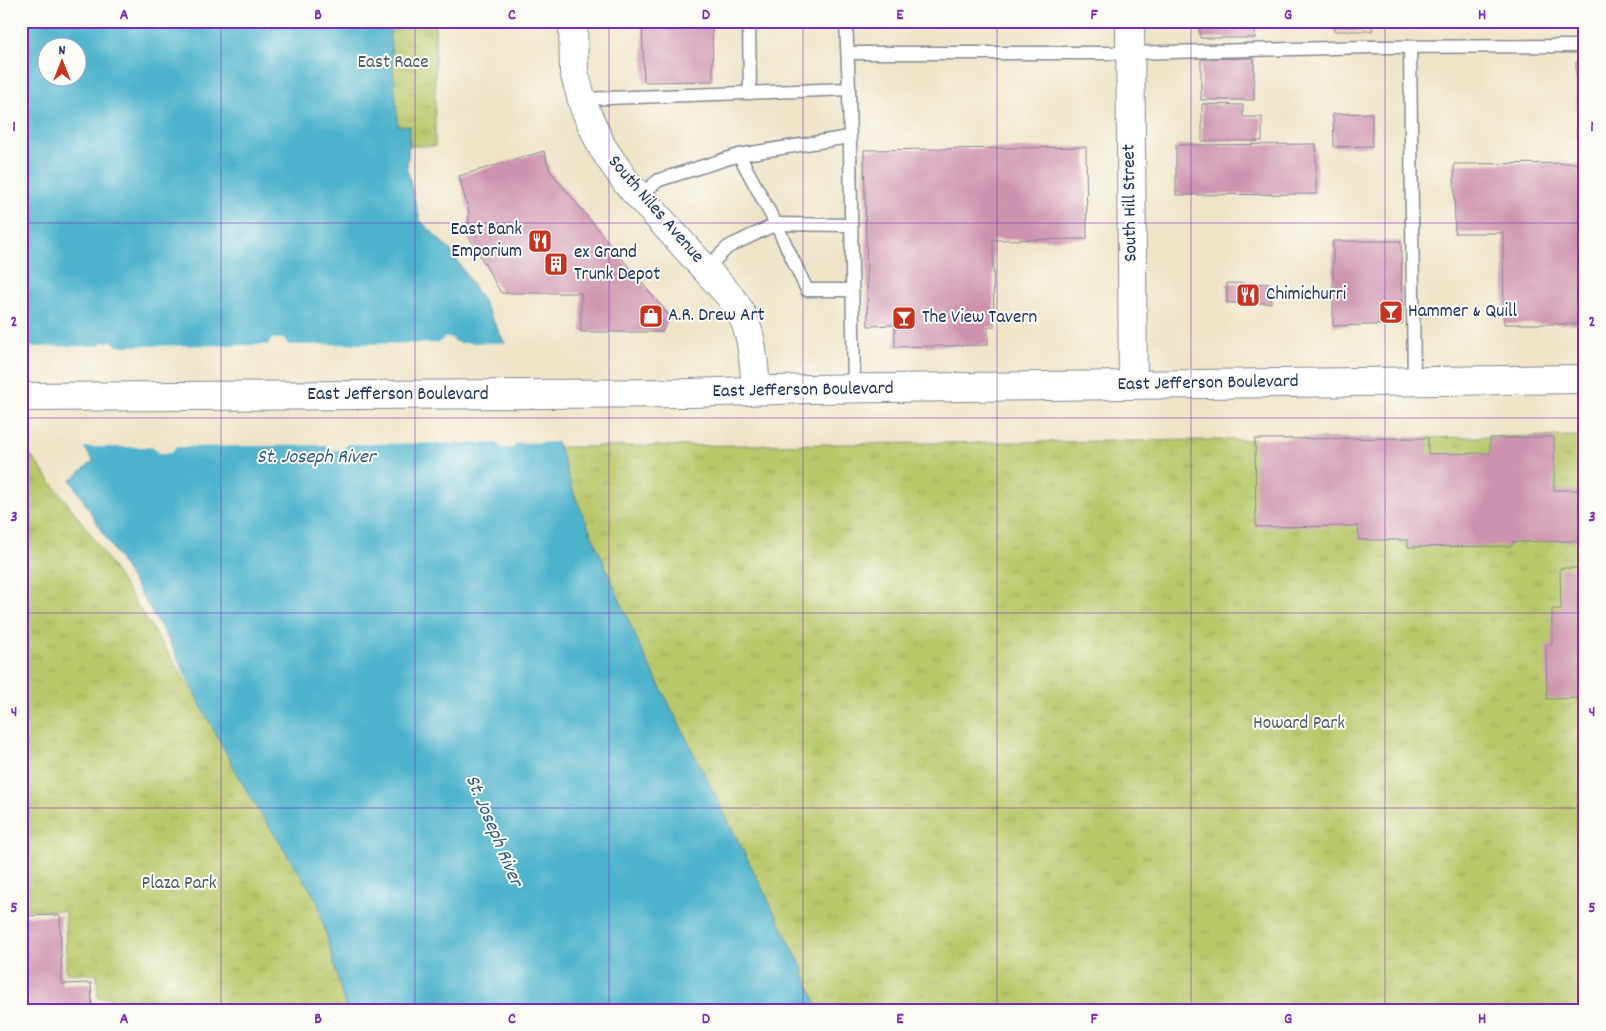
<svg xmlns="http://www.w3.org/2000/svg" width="1606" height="1031" font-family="Dekko,sans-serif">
<defs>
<pattern id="park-tufts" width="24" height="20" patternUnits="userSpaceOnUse" patternTransform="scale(1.25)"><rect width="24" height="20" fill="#b9c86a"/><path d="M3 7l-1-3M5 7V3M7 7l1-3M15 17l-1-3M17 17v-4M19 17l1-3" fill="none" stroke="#9eac5e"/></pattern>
</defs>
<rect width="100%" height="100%" fill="#fdfcf7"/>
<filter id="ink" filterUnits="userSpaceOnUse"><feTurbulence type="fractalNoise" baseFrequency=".02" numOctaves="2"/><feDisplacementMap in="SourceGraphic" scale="10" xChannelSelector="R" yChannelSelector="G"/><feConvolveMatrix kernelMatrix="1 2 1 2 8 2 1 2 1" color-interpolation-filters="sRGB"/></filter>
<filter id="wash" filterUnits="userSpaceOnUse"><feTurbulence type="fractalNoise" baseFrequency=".0096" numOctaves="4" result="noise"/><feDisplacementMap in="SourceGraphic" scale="20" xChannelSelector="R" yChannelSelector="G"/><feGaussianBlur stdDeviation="1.12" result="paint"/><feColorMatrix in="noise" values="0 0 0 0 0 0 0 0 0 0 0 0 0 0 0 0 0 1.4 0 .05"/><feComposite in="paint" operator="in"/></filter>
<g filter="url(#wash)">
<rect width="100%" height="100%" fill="#efe4c8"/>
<g fill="url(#park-tufts)" stroke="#6a7c64">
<path d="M286,21H435V146H409L410,126L398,127Z"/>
<path d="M1585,436V1010H819L800,963L641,649L574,494L559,447Z"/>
<path d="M21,453H29L90,533L325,894L356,1010H206L202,1002L98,998L97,974L66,973L65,911L21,909Z"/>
</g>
<path fill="#4db3cc" stroke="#347195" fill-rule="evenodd" d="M21,21H250C260,31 272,29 283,21H389L398,126H410L407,169L420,220L452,252L484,303L559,447L574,494L641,649L800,963L819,1010H346L317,900L251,799L201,706L168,639L71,480L93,461L21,345ZM48,48H78V78H48Z"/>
<path fill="#efe4c8" d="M444,338H451L457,343H508L559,442L517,443L512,448H501L497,443L348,444L343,450H330L324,445L176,447L171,453H159L153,447H82L21,350V347L98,346L103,342L112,341L117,346L267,345L272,339H284L289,345L439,343Z"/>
<g id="blocks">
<g fill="#cd93ae">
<path d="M642,21H712L713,81L644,82Z"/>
<path d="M1200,21H1256L1255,38H1200Z"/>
<rect x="1334" y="21" width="38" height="10"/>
<path d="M1254,58V100H1201V59Z"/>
<path d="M1576,62H1585V140H1577Z"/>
<path d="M1202,104L1243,105V117H1262V141H1202Z"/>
<path d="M1372,113V146L1334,147L1333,114Z"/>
<path d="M1316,144V194L1176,195V145Z"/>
<path d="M1086,147L1087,239L993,240L994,327H988V345L895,347V325L868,326L864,150Z"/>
<path d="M544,151L550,171L670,317L662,332H581V293H501L468,235L469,212L459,176Z"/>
<path d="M1585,163V324H1504L1503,233H1455L1454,164Z"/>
<path d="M1333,241H1401L1402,324L1333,326Z"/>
<path d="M1227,283L1271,284V303H1227Z"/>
<path d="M1554,437V490H1583V541L1512,542V546L1408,547V540H1359L1358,526L1256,527L1255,439L1428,438V454L1490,453V438Z"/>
<path d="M1560,568H1585V698L1547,699L1546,645H1552V609H1561Z"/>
<path d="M60,915L62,984L91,983L92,1007L196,1005V1010H21V916Z"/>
</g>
</g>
</g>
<g filter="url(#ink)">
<use href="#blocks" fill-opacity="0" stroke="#858a93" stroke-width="1"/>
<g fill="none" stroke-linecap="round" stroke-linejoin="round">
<g stroke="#858a93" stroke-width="15">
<g id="service">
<path d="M749,21L750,93"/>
<path d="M846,21L849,89L854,389"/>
<path d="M1410,48L1414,381"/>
<path d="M848,53H1130L1370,47L1585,46"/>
<path d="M581,99L849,89"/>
<path d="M739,155L849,137"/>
<path d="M639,196L659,180L739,155L776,224L807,290H851"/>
<path d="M706,269L728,247L776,224L851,225"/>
</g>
</g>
<g stroke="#858a93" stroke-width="30">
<g id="tertiary">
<path d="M573,21L574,72L584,107L602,147L626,182L728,294C753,322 753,355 756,390"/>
<path d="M1130,21L1133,385"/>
<path d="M21,397L691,393L808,389L1585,379"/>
</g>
</g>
<use href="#service" stroke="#fff" stroke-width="12"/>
<use href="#tertiary" stroke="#fff" stroke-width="28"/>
</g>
</g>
<path fill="none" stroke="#7b2cbf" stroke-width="1" stroke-opacity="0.55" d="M221,21V1010M415,21V1010M609,21V1010M803,21V1010M997,21V1010M1191,21V1010M1385,21V1010M21,223H1585M21,418H1585M21,613H1585M21,808H1585"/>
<defs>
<g id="restaurant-square" transform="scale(1.25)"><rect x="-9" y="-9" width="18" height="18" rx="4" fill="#c8321e" stroke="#fdfcf7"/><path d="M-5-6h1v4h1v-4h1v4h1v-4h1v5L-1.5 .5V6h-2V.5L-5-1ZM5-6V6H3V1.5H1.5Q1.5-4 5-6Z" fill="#fff"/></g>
<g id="building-square" transform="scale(1.25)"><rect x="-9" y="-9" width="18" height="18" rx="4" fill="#c8321e" stroke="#fdfcf7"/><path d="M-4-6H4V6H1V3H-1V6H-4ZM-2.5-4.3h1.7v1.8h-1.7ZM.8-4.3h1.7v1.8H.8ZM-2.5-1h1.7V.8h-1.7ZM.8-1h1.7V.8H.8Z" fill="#fff"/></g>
<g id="bar-square" transform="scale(1.25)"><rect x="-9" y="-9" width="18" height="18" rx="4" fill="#c8321e" stroke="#fdfcf7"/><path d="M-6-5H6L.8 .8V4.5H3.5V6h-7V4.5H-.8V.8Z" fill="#fff"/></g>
<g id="shop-square" transform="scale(1.25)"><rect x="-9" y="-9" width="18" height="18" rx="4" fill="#c8321e" stroke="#fdfcf7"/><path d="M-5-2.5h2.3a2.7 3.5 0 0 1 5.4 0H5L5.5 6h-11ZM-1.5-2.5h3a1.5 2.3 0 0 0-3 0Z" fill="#fff"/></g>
</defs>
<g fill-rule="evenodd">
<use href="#restaurant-square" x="540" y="241"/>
<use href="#building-square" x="556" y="264"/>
<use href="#restaurant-square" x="1248" y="295"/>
<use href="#bar-square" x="1391" y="312"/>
<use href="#shop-square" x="651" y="316"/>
<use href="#bar-square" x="904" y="318"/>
</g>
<g text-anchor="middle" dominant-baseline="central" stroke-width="4" stroke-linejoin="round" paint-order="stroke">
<g font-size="19" fill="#4a5d62" stroke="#fdfcf7">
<text x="393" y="63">East Race</text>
<text x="1299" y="724">Howard Park</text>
<text x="179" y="884">Plaza Park</text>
</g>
<g font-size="19" fill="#1b2f5e" stroke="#fdfcf7">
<text transform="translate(1131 203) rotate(-91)">South Hill Street</text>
<text transform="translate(655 210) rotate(49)">South Niles Avenue</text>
<text transform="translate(1208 384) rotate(-1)">East Jefferson Boulevard</text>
<text transform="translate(803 391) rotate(-1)">East Jefferson Boulevard</text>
<text x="398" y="395">East Jefferson Boulevard</text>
</g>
<g font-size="19" fill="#1b2f5e" stroke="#fdfcf7" text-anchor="start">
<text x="522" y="230" text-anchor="end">East Bank<tspan x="522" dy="22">Emporium</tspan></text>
<text x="574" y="253">ex Grand<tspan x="574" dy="22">Trunk Depot</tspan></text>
<text x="1266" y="295">Chimichurri</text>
<text x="1408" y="312">Hammer &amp; Quill</text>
<text x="668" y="316">A.R. Drew Art</text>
<text x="922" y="318">The View Tavern</text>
</g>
<g font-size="20" font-style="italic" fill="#2c5d84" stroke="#fdfcf7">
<text x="316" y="458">St. Joseph River</text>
<text transform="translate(493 831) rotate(67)">St. Joseph River</text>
</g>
</g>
<rect width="1606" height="1031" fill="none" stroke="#fdfcf7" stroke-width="55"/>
<g transform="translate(62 62)"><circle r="24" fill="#fdfcf7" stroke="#a3aaba"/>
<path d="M0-4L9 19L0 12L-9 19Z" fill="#c8321e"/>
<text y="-8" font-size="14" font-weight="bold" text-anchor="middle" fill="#1b2f5e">N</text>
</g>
<rect x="28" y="28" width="1550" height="976" fill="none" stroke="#7b2cbf" stroke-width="2"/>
<g font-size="16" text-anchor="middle" font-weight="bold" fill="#7b2cbf">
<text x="124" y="19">A</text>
<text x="318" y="19">B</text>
<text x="512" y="19">C</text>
<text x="706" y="19">D</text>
<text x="900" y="19">E</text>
<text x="1094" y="19">F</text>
<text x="1288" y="19">G</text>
<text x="1482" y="19">H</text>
<text x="14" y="131">1</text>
<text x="1592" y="131">1</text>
<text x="14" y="326">2</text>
<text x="1592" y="326">2</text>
<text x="14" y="521">3</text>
<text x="1592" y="521">3</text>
<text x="14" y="716">4</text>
<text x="1592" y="716">4</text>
<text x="14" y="912">5</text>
<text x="1592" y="912">5</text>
<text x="124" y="1023">A</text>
<text x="318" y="1023">B</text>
<text x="512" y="1023">C</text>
<text x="706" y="1023">D</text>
<text x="900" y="1023">E</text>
<text x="1094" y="1023">F</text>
<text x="1288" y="1023">G</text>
<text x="1482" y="1023">H</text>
</g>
</svg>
